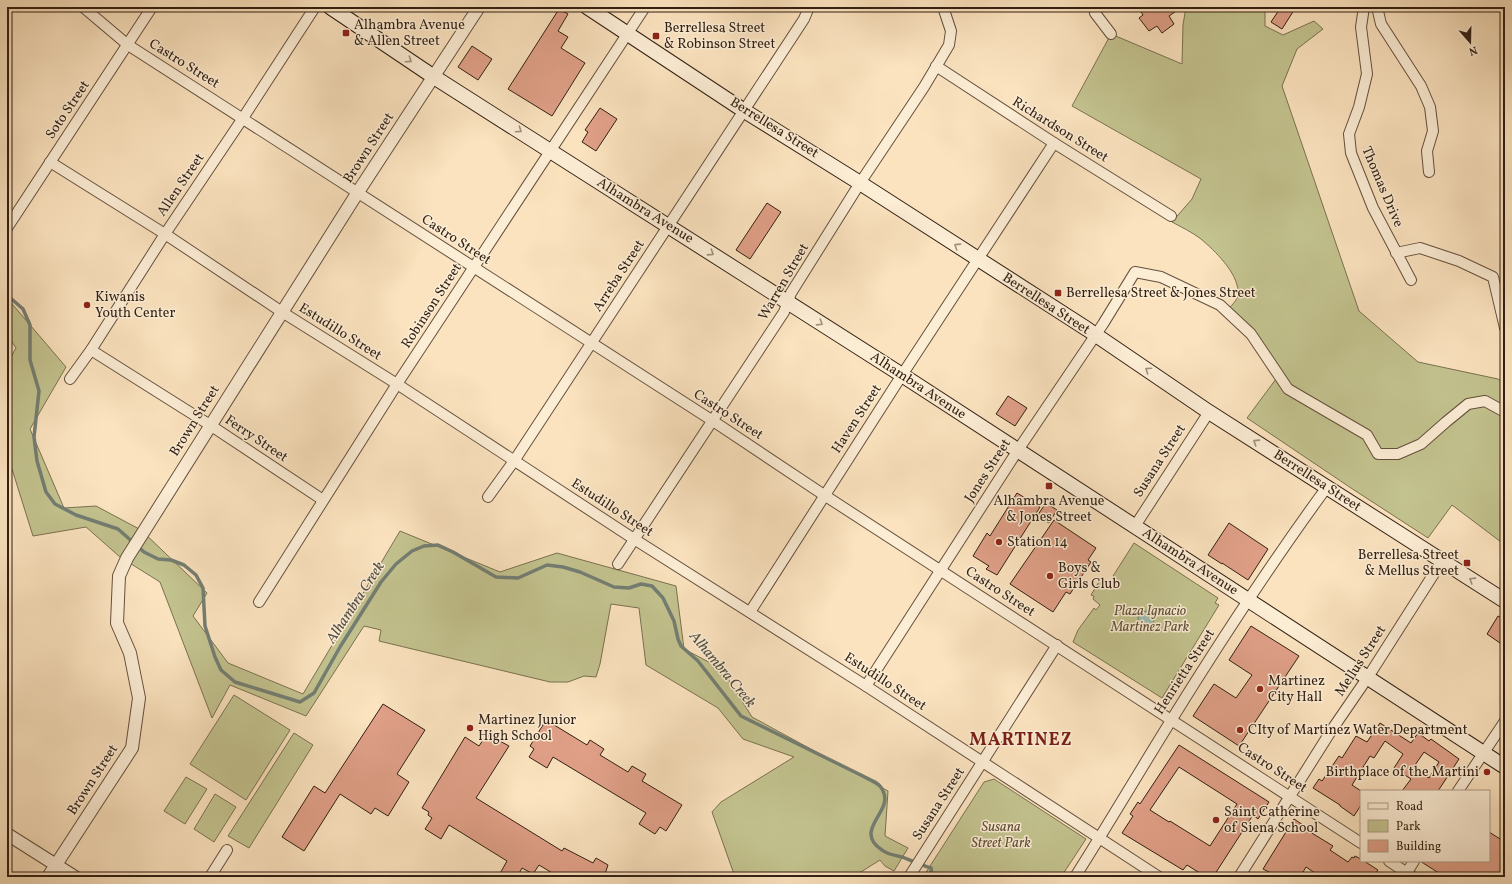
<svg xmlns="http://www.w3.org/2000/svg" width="1512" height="884" font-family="Vollkorn,serif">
<rect width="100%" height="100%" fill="#fbe3bf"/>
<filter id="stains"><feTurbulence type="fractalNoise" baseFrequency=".005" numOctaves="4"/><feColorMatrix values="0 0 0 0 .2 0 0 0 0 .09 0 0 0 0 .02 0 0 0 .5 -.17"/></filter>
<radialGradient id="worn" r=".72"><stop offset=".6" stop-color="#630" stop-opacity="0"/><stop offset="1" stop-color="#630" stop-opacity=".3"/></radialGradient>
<g fill="#c3c38f" stroke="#7a7150">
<path d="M1186,7H1265V26L1283,35L1314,21L1323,29L1297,49L1282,86L1359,311L1418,362L1498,379L1505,384V545L1452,505L1428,538L1351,488L1247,418L1279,375L1251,334L1230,307C1234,303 1239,298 1238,291C1237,272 1215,251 1201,239C1192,232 1181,227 1172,222L1192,199L1201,179L1072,106L1111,34L1182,64L1183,25Z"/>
<path d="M7,298L66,367L30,429L64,508L96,506L141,530L207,593L193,616L228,663L303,694L400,531L500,572L557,553L676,586L684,649L722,669L752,717L888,791L885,836L908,848L894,871L885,866L880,860L853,877H735L712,812L721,802L794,757L743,739L718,708L646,665L639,608L611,604L600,664L596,677L584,676L568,682H550L379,641L381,630L364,626L306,716L230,685L212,718L160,582L120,557L86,527L33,536L7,453V364L16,348L7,334Z"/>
<path d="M1134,543L1218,598L1215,603L1219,605L1162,698L1073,642L1078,630L1094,608L1096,610L1100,605L1093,599L1094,596L1091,595L1100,580L1104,582L1105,580L1113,584L1116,579L1113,576Z"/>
<path d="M234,695L290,730L246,800L190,764Z"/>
<path d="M294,733L313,745L249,848L228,836Z"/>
<path d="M186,777L207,789L185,824L164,811Z"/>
<path d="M994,779L1086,839L1061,877H923L984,782Z"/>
<path d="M215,794L236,807L214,842L194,829Z"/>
</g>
<circle fill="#9fbeb4" stroke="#737e73" cx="1146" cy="619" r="8"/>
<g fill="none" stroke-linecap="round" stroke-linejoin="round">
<path stroke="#737e73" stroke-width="3.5" d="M7,295L23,309L30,325V360L39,391L34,437L37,461L46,492L55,504L76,515L118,529L144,552L158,559L171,560L184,565L196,575L203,588L205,626L215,657L221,670L235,682L300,702L314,693L340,647L381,582L396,564L412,551L424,546L438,545L453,552L496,577L518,578L547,565L563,567L580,572L614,587L629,588L641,584L652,586L663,598L674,621L678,639L681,646L698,661L741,716L875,782C878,784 882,788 883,791C894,812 852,830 882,850C888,855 895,855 902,857C912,861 921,865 931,868L932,877"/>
</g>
<g fill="#e0a088" stroke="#321f12" fill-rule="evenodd">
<path d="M1138,7H1182L1169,16L1174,24L1162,33L1157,26L1149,31L1139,18L1143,15Z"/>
<path d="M1281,7H1296L1282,29L1271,22Z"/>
<path d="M559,9L568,14L558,31L568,37L561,48L585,63L552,116L508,89Z"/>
<path d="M472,46L492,59L478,80L458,67Z"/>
<path d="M600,108L617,119L596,151L582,142L588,132L585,130Z"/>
<path d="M767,203L781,212L750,259L736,250Z"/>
<path d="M1008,396L1027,408L1015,426L996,414Z"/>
<path d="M1017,493L1040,507L997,575L986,569L989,566L973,556L987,533L990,536Z"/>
<path d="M1046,503L1057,510L1049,523L1037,516Z"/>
<path d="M1054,520L1096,548L1088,560L1091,562L1070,594L1066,592L1053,612L1010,584Z"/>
<path d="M1229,523L1268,549L1248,580L1222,563V564L1208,555Z"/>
<path d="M1498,616L1505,620V644L1501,641L1500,643L1487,634Z"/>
<path d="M1251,626L1299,656L1239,746L1193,716L1214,684L1236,698L1252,675L1229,660Z"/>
<path d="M383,704L425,730L397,774L409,782L388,816L375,808L371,814L340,794L304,851L282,837L314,786L325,793Z"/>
<path d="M546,720L587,745L590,740L604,749L600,755L628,772L632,766L646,774L642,781L682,805L666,831L660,827L655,834L639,824L646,813L553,757L547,768L529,757L534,749L530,746Z"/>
<path d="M1380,723L1411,743L1418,733L1429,741L1431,739L1459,759L1438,791H1402L1411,779L1394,768L1403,754L1385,741L1374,758L1370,756L1352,785L1361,791V805L1354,816L1340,806V805L1313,788L1319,779L1322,781L1339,756L1342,758L1356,736L1367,742ZM1424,752L1439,762L1429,778L1413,768Z"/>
<path d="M487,734L509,746L476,798L562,851L564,848L593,863L596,858L608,865L604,877H559L539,865L533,874L522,868L517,877H498L507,861L449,825L441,839L425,829L432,818L428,815L429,812L422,808L465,737L479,746Z"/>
<path d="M1179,745L1269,802L1258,819L1253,815L1213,877H1206L1187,865L1183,870L1122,833L1133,816L1130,814L1138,802L1140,804ZM1179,767L1237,804L1210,846L1170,821L1169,822L1150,810Z"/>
<path d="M1294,819L1303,825L1302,827L1333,846L1330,850L1348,862L1352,857L1354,858L1355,856L1361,859V861H1364L1378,870L1373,877H1321L1306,867L1300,877H1268L1271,873L1263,869Z"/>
<path d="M1489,832L1505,842V877H1445L1420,861H1489Z"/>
</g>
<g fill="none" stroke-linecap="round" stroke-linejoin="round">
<g stroke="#64503d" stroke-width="12">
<g id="minor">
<path d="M83,7L128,45L713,421L824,495L1361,843"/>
<path d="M1094,7L1095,13L1111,34"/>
<path d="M1364,7L1361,27L1367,74L1359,107L1349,134L1351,153L1373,208L1411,280"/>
<path d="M1377,7L1381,24L1421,86L1430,107L1433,131L1427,151L1429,172"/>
<path d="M936,66L1054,143L1171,216"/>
<path d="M50,162L165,234L282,312L397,384L634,539L866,686L1159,877"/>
<path d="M7,228L152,7"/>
<path d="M1396,253L1420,248L1459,261L1493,277L1505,328"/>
<path d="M91,350L210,425L323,500"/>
<path d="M70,379L91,350L165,234L243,118L315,7"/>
<path d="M488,497L514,461C611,314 706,166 804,19L809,7"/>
<path d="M1135,526L1209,412"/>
<path d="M618,564L784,312L791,293L860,183L924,87L949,45L951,31L943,7"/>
<path d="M259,602L397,384L645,7"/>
<path d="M750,612L902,375L1054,143"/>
<path d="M866,686L1018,450L1103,324L1135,272L1161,277L1220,305L1251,334L1288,389L1367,435L1378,454H1398L1421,444L1446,422L1468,404L1485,401L1505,412"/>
<path d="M1458,791L1505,721"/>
<path d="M1389,861L1413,877"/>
<path d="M210,877L227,850"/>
<path d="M909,877L1057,645"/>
<path d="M1075,877C1108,825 1139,772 1172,719C1221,640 1272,562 1327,487"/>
<path d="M1239,877L1331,731L1368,677L1442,561"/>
<path d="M1404,877L1414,861"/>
</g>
</g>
<g stroke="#64503d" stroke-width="14">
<g id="tertiary">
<path d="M7,834L75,877"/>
<path d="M48,877L132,748L139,698L130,653L117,623L119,576L127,558L358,192L479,7"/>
</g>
</g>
<g stroke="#321f12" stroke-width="16">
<g id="secondary">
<path d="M330,7L434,77L902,375L1505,767"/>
<path d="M587,7L743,110L860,183L1087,329L1209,412L1505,601"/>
</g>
</g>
<use href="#minor" stroke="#fcedd5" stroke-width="10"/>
<use href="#tertiary" stroke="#fcedd5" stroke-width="12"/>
<use href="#secondary" stroke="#fcedd5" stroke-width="14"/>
</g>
<defs><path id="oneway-chevron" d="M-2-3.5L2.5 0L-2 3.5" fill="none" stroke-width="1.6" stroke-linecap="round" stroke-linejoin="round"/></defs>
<g stroke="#a1907d">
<use href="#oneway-chevron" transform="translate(409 60) rotate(34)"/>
<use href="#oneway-chevron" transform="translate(519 130) rotate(34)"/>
<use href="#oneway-chevron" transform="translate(957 246) rotate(-147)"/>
<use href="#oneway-chevron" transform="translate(711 253) rotate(33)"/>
<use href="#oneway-chevron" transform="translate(820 323) rotate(32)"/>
<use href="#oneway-chevron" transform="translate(1148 370) rotate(-146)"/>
<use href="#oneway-chevron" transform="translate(1256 442) rotate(-147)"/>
<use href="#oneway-chevron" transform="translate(1472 580) rotate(-148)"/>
</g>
<g fill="#8f2418" stroke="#fcedd5" stroke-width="1.5">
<rect x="342" y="29" width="8" height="8" rx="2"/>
<rect x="652" y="32" width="8" height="8" rx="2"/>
<rect x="1054" y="289" width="8" height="8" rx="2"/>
<circle cx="87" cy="305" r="4"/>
<rect x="1045" y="482" width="8" height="8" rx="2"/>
<circle cx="999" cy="542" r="4"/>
<rect x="1463" y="559" width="8" height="8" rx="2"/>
<circle cx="1050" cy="576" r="4"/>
<circle cx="1260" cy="689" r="4"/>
<circle cx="470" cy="728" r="4"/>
<circle cx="1240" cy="730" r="4"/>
<circle cx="1487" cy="772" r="4"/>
<circle cx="1216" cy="820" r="4"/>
</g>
<g text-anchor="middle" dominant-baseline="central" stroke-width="3" stroke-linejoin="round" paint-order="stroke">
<g font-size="14" fill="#321f12" stroke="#fcedd5" text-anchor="start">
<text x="354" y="25">Alhambra Avenue<tspan x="354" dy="16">&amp; Allen Street</tspan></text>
<text x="664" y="28">Berrellesa Street<tspan x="664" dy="16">&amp; Robinson Street</tspan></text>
<text x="1066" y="293">Berrellesa Street &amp; Jones Street</text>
<text x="95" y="297">Kiwanis<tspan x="95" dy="16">Youth Center</tspan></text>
<text x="1049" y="501" text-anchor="middle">Alhambra Avenue<tspan x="1049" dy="16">&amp; Jones Street</tspan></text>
<text x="1007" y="542">Station 14</text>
<text x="1459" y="555" text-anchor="end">Berrellesa Street<tspan x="1459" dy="16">&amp; Mellus Street</tspan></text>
<text x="1058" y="568">Boys &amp;<tspan x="1058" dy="16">Girls Club</tspan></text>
<text x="1268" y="681">Martinez<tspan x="1268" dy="16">City Hall</tspan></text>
<text x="478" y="720">Martinez Junior<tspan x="478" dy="16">High School</tspan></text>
<text x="1248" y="730">CIty of Martinez Water Department</text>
<text x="1479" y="772" text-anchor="end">Birthplace of the Martini</text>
<text x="1224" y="812">Saint Catherine<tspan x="1224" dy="16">of Siena School</tspan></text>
</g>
<g font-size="14" fill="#321f12" stroke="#fcedd5">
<text transform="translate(184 64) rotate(32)">Castro Street</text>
<text transform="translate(68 110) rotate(-56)">Soto Street</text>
<text transform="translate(774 128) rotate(32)">Berrellesa Street</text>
<text transform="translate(1060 130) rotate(32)">Richardson Street</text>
<text transform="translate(369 148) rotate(-57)">Brown Street</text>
<text transform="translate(181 185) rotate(-56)">Allen Street</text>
<text transform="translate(1382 187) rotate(67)">Thomas Drive</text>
<text transform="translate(645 211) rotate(32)">Alhambra Avenue</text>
<text transform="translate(456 240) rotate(33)">Castro Street</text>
<text transform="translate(619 276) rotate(-57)">Arreba Street</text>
<text transform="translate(784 282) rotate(-60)">Warren Street</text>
<text transform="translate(1046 304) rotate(33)">Berrellesa Street</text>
<text transform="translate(432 306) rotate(-57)">Robinson Street</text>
<text transform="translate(340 332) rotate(32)">Estudillo Street</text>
<text transform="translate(918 386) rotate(33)">Alhambra Avenue</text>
<text transform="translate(728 415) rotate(33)">Castro Street</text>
<text transform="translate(857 419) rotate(-57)">Haven Street</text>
<text transform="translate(195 421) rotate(-58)">Brown Street</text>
<text transform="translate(256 439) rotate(34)">Ferry Street</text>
<text transform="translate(1160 461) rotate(-57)">Susana Street</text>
<text transform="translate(988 471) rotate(-57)">Jones Street</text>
<text transform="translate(1317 481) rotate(33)">Berrellesa Street</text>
<text transform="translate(612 508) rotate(33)">Estudillo Street</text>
<text transform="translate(1190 562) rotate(33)">Alhambra Avenue</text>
<text transform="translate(1000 592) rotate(33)">Castro Street</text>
<text transform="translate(1361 661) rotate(-57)">Mellus Street</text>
<text transform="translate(1185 672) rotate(-57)">Henrietta Street</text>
<text transform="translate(885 682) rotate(33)">Estudillo Street</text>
<text transform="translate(1272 768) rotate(33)">Castro Street</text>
<text transform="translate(93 780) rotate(-57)">Brown Street</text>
<text transform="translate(939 804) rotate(-57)">Susana Street</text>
</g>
<g font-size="14" font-style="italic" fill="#5e5038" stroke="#fcedd5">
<text x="1150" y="611">Plaza Ignacio<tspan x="1150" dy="16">Martinez Park</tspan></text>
<text x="1001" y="827">Susana<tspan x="1001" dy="16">Street Park</tspan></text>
</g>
<g font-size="15" font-style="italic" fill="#534f43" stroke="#fcedd5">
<text transform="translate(356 603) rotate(-57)">Alhambra Creek</text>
<text transform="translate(722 670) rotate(50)">Alhambra Creek</text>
</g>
<g font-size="18" font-weight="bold" letter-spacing="1" fill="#7a1f14" stroke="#fcedd5">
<text x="1021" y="740">MARTINEZ</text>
</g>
</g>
<rect width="1512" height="884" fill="none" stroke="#fbe3bf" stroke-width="24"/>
<rect x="8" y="8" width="1496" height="868" fill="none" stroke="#321f12" stroke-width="2"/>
<rect x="12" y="12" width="1488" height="860" fill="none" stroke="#321f12"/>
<rect x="1360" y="790" width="130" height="72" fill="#fcedd5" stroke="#ab9b87"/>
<rect x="1368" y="803" width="20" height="6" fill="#fcedd5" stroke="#ab9b87"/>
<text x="1396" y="810" font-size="12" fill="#321f12">Road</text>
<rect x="1368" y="820" width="20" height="12" fill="#c3c38f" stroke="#ab9b87"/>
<text x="1396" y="830" font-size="12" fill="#321f12">Park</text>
<rect x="1368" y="840" width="20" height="12" fill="#e0a088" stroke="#ab9b87"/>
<text x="1396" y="850" font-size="12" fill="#321f12">Building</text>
<g transform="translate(1470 42) rotate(160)" stroke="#fcedd5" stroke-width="3" paint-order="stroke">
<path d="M0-3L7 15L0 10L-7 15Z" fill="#321f12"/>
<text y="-6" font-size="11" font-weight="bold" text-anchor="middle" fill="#321f12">N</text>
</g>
<rect width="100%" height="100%" filter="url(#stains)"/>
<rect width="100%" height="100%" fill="url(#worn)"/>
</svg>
